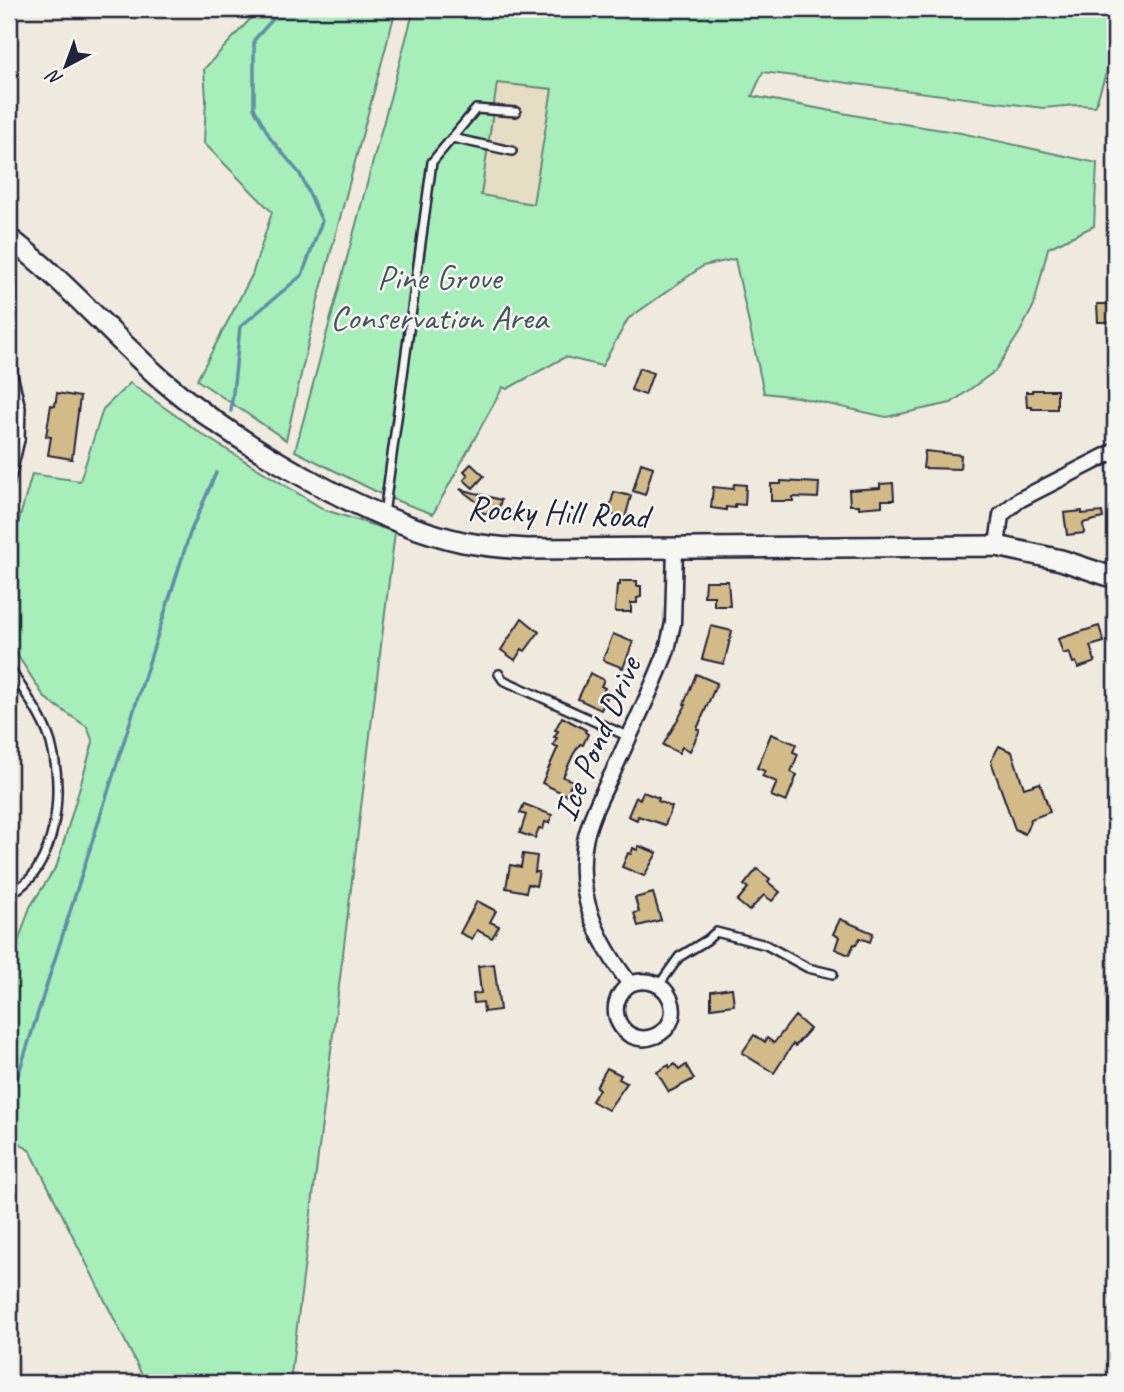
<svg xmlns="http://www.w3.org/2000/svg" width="1124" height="1392" font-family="Caveat,sans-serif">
<rect width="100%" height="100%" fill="#efeadd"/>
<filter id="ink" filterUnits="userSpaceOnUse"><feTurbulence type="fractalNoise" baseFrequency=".0143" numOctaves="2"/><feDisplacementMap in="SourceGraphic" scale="14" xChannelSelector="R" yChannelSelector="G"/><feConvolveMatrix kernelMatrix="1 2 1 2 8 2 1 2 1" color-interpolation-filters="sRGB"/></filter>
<g filter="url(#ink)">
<path fill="#e6dcc4" d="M469,58L555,72L533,204L447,190Z"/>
<g fill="#a7eeba" stroke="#64887a" stroke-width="2" fill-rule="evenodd">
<path d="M253,9H396L318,300L286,440L197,380L252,275L272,212L204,143L206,99L204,69L254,15Z"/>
<path d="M414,9H1115V47L1095,106L1077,105L1043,108L763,72L752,96L885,121L961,133L1097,163L1094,226L1048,248L1034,305L1020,332L995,371L951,403L886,417L797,397L764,393L735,259L703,266L628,319L602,366L565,357L507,389L503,387L433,514L387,497L295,451ZM497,83L552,89L533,204L481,195Z"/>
<path d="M130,383L203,435L325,510L395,532L290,1383H146L31,1152L9,1134V1040L14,1010L10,986L11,963L30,907L57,865L93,742L87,727L45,698L9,642V556L32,474L80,481L103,409Z"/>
</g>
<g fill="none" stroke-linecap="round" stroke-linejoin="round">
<g stroke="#618fa5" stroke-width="3.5">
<path d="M231,411L240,327L302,275L322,221L300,174L271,139L254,108V40L282,9"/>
<path d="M9,1104L190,533L216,473"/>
</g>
</g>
<g fill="#d2ba89" stroke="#22223b" stroke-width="2">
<path d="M1097,304H1109V308H1115V322H1098Z"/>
<path d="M639,368L653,373L645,395L631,390Z"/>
<path d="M1032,390H1057V409H1032V407H1027L1026,392H1032Z"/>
<path d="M57,393L80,397L72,459L48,455L51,437L46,436L51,405L55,406Z"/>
<path d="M925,451L961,455L960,469L923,468Z"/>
<path d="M641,463L653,467L645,495L633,491Z"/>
<path d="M471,464L484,476L473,488L464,480L468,475L464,471Z"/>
<path d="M781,481L819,483L818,498L793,497V501H771V484H781Z"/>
<path d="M893,483L894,500H882V506L859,508V505H850L849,490L880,488V484Z"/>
<path d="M734,484L746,485L745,505L735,504V508L726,507V510L711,508L713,487L733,489Z"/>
<path d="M460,489L501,500L497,516L480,512L482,506Z"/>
<path d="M614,492L631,496L625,518L608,514Z"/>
<path d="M1082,511V514L1102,512L1103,518L1083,523L1084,533L1067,535L1064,513Z"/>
<path d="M620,581H637V586H641V597L637,598V603H631V612H615L617,585H620Z"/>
<path d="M705,581H728L730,606H714V596H704Z"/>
<path d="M522,618L539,632L525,651L522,649L515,660L501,650Z"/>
<path d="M711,626L732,631L724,664L702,659Z"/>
<path d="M1099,626L1104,642L1090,646L1095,661L1093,663L1078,668L1076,662L1073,663L1069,652L1063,654L1058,639Z"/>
<path d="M613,634L633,642L623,668L603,660Z"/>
<path d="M590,673L604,680L601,686L605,688L602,695L607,698L601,710L578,699Z"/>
<path d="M696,674L717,683L697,729L700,730L690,751L682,747L679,753L663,745L686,705L684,704Z"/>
<path d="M562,717L586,730L585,732L588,734L583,745L580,744L573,755L563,777L573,781L566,795L542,783L558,747L553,745L557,738L554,737L558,731L555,730Z"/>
<path d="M771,734L796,744L793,752L798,754L791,772L797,775L786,802L771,796L777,782L762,776L765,771L757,768Z"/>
<path d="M999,746L1012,752L1024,788L1040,783L1050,812L1031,819L1025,834L1015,829L991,761Z"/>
<path d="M643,792L659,798L658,801L672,807L665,825L638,816L637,820L628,816L636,797L640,799Z"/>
<path d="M524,804L552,815L549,823L545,822L543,829L539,828L535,838L520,833L526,815L520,813Z"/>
<path d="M639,846L657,853L644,876L622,867L628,853L631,854L633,848L637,850Z"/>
<path d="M523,854L537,856L535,872H539L536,886L528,884L526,892L506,888L510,865L521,867Z"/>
<path d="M757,869L770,879L768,882L780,892L772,901L764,895L749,911L737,901L748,888L744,885Z"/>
<path d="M653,893L661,920L638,926L634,913L639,912L635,898Z"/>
<path d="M477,901L496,911L490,922L499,926L492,938L477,930L472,939L460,933Z"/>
<path d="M840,919L873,933L870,942L860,938L856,945L854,944L849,955L835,949L839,937L833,934Z"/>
<path d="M494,964L500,1010L484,1012L483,1002L474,1003L473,994L481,993L478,966Z"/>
<path d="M732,988L734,1005L711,1008V991Z"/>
<path d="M795,1016L810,1029L795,1046L793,1044L774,1073L742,1053L754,1035L765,1042L767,1038L774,1043Z"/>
<path d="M675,1064L679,1070L686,1065L694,1079L669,1092L657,1072L669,1065L670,1068Z"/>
<path d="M607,1068L621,1075L619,1079L627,1083L608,1110L592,1101L599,1089L596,1087Z"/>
</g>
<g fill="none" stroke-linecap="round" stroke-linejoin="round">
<g stroke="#22223b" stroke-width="12">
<g id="service">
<path d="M452,138L512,151"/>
<path d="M9,358L21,408L20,440L9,486"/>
<path d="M9,431L20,440"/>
<path d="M384,514L432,162L476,109L516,112"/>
<path d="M9,667C23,691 43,716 51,743C62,784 59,839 33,875C27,883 17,889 9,896"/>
<path d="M499,674L503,680L629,737"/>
<path d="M659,985L679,957L707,940L716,932L766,945L808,968L833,974"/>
</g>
</g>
<g stroke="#22223b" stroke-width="19">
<g id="minor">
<path d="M997,546L1001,515L1019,500L1115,451"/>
<path d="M630,984C669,969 690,1021 655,1036C622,1049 600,1005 630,984C598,942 575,896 585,841C590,817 602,794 613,772C631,732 651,692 667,650L673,623L675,548"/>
</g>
</g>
<g stroke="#22223b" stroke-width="24">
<path id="secondary" d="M9,238C64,279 109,333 161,379C235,443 367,521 463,542C484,546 505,548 527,549L997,546L1061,560L1115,578"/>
</g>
<use href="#service" stroke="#f6f6f2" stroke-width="7"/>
<use href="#minor" stroke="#f6f6f2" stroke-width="14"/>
<use href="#secondary" stroke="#f6f6f2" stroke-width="19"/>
</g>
</g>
<g text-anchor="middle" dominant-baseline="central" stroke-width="5" stroke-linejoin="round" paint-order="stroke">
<g font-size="35" fill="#43555b" stroke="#f6f6f2">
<text x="439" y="277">Pine Grove<tspan x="439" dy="40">Conservation Area</tspan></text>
</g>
<g font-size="35" fill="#22223b" stroke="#f6f6f2">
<text transform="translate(558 512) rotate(3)">Rocky Hill Road</text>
<text transform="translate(597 739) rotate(-67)">Ice Pond Drive</text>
</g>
</g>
<rect width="1124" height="1392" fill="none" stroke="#f6f6f2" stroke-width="35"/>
<rect x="18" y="18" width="1089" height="1357" fill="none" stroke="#22223b" stroke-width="2.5" filter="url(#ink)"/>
<g transform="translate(66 66) rotate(221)" stroke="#f6f6f2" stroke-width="5" paint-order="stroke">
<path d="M0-5L12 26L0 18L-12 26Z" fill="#22223b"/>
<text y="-10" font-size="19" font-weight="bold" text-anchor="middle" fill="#22223b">N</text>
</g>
</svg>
